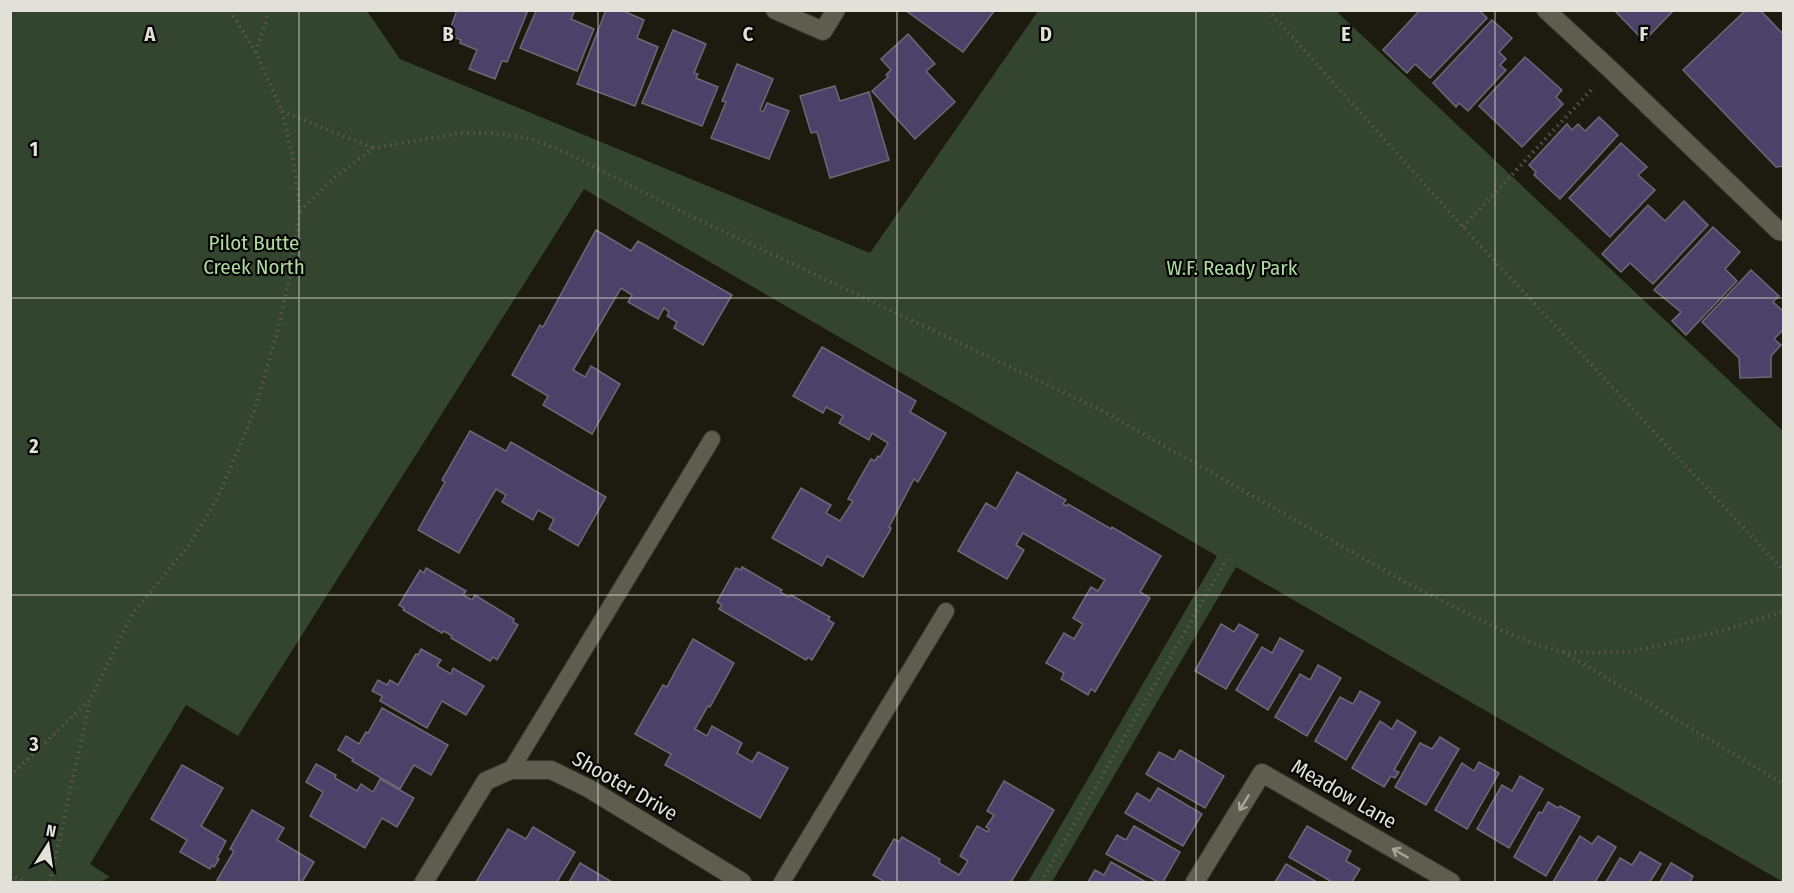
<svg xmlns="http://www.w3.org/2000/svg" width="1794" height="893" font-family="'Fira Sans Condensed',sans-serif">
<rect width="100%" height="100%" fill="#1d1b0f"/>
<path fill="#33442f" d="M10,11H367L400,59L870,253L1038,11H1336L1783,431V882L1236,567L1052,882H1028L1217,556L584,189L238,736L186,705L90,864L110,877L100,882H11Z"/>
<g fill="#4c4169" stroke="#6c6977" stroke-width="1.5">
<path d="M457,10H528L507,62L502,61L495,79L469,69L477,50L460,43L461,40L448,35Z"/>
<path d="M575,10L571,19L594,29L577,71L520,48L536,11Z"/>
<path d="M606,10H621L644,20L637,38L658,47L635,106L577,84Z"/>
<path d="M905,10H995L963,52Z"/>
<path d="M1420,10H1479L1487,18L1430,78L1415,64L1407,73L1383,50Z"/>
<path d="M1614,10H1674L1644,41Z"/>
<path d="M1746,10H1760L1784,35V166L1776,167L1683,70Z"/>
<path d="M1492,20L1512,38L1499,52L1506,59L1500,65L1506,70L1468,111L1459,103L1456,107L1433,83Z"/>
<path d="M673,30L706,44L694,73L698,74L696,78L718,87L702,126L642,103Z"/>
<path d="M908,34L935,64L926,71L955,102L915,139L872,91L888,77L886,75L891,70L881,59Z"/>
<path d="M1525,57L1562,90L1556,97L1563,104L1522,147L1479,106Z"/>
<path d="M737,64L773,79L760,110L763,112L767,103L789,111L769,159L711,138L726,102L722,101Z"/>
<path d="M835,86L840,101L869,92L889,160L830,178L817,132L811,133L800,96Z"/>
<path d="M1599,117L1618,135L1560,199L1534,175L1536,172L1529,165L1567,124L1572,130L1578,124L1585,131Z"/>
<path d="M1621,143L1647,167L1638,175L1655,190L1610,237L1569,198Z"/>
<path d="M1684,201L1708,225L1653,284L1630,263L1621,272L1602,254L1648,205L1665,221Z"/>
<path d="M1713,227L1740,252L1725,269L1737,281L1686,335L1672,321L1681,312L1654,290Z"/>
<path d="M596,230L631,251L638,241L732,295L703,345L674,328L677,322L667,316L669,312L664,308L658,319L628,302L632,295L621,288L573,370L585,377L591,366L620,384L592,434L543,405L548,396L512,375L540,325L543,327Z"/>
<path d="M1751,270L1779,296L1773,302L1784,312V329L1774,339L1781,345L1771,356V377L1740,378L1739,358L1702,322Z"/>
<path d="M822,347L916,401L910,412L946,433L918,482L914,479L889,527L891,528L890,531L863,577L827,556L822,566L772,538L801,488L831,505L826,513L840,521L853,501L848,499L871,459L875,461L878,456L880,457L888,443L872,433L869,440L839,423L843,416L826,407L823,413L793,396Z"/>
<path d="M470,431L506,451L511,442L606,497L578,546L549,529L554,519L538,510L533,520L502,502L506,495L496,489L459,553L418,530L445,482L442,480Z"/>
<path d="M1017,472L1066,500L1063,504L1067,506L1068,504L1111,529L1112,527L1161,556L1140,592L1150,598L1095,692L1091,689L1088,695L1061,679L1064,673L1046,663L1064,633L1074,639L1083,624L1073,618L1091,587L1098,591L1105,580L1023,533L1016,545L1024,550L1007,579L958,551L986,503L996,509Z"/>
<path d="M742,567L782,590L780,592L789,597L791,595L830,617L828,620L834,623L812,660L808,657L806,660L719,609L722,605L717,602L736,568L741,570Z"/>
<path d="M426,568L466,591L463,595L472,600L475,595L514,619L513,622L518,625L497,660L493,657L490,661L451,638L452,636L444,631L442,633L403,610L404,608L399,605L420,570L424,573Z"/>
<path d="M1221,624L1234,632L1239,624L1258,635L1226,689L1195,671Z"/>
<path d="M1280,638L1303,651L1268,710L1236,690L1262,647L1272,653Z"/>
<path d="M693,639L734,663L710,707L708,706L695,729L707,736L712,726L742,743L737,753L752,762L758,752L788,768L760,818L665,765L671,754L635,734L663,685L667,687L669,683Z"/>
<path d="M421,649L441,660L437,666L451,674L453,668L484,686L466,715L442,701L427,728L380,701L382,696L372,691L378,680L387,685L390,680L398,685L416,654L418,655Z"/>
<path d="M1318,665L1341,678L1307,736L1275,717L1300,674L1310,680Z"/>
<path d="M1360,691L1380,702L1346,760L1315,741L1340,697L1353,704Z"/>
<path d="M382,708L448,745L431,775L414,765L400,789L352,761L353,759L338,750L346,736L359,744L366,732L368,733Z"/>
<path d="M1397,720L1416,732L1394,770L1399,772L1395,778L1391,776L1384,787L1352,768L1380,721L1392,729Z"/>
<path d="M1440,737L1459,749L1426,805L1395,787L1420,743L1432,749Z"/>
<path d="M1180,750L1224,776L1205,808L1146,774L1159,752L1174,760Z"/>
<path d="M1479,762L1499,773L1467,829L1435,810L1462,763L1474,771Z"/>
<path d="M316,764L336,775L335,778L357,791L361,784L373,792L380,779L414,798L397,827L382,818L365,848L310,816L323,792L306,782Z"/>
<path d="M182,765L223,788L201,826L226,841L217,858L219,859L214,867L212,865L210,869L180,852L187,840L151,819Z"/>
<path d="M1520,776L1543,789L1509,848L1477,829L1502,785L1512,791Z"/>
<path d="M1004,781L1054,810L1011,882H885L873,875L894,839L899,842L902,837L940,859L939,863L959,875L968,861L960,856L977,826L988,832L989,829L986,827L994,815L987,811Z"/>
<path d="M1158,788L1202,814L1183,846L1125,813L1137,793L1150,801Z"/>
<path d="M1548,802L1558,808L1560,806L1580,817L1546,876L1514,857L1539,812L1542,813Z"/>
<path d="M252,810L284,828L277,840L314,862L302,882H220L217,880L234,851L230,849Z"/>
<path d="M1134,826L1180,852L1163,882H1158L1106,854L1117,835L1126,840Z"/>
<path d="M1307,826L1351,851L1346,861L1360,869L1352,882H1332L1289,857Z"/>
<path d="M533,827L575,852L557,882H476L508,829L526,839Z"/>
<path d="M1580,836L1592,844L1598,836L1616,847L1595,882H1553Z"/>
<path d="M1640,852L1661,864L1650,882H1606L1620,858L1632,865Z"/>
<path d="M1111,862L1146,882H1088L1095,870L1104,875Z"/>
<path d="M580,863L612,882H569Z"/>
<path d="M1671,863L1693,876L1690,882H1660Z"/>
<path d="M1286,864L1317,882H1275Z"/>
</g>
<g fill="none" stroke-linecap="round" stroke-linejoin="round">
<g stroke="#383631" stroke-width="18">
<g id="lane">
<path d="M511,770L712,439"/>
<path d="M782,882L946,611"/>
</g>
</g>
<g stroke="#383631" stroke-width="20">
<g id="street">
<path d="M775,10L823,31L836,10"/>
<path d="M1546,10L1611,70L1779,231L1784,232"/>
<path d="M424,882L486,781L511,770H551L588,788L742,882"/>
<path d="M1195,882L1262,773L1451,882"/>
</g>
</g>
<g stroke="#59574d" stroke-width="4" stroke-dasharray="1.5 4.5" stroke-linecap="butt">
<path d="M1268,10L1463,227L1784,571"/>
<path d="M256,52L269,10"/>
<path d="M282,111L373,148"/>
<path d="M300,211L334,178L373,148L460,133H492L532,139L565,152L687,214L1099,409L1403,581L1499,629L1532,643L1562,652L1592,653L1634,651L1718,632L1784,611"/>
<path d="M1463,227L1594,87"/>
<path d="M1563,652L1784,784"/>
<path d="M10,776L90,700L133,613L189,545L217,499L239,448L255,409L277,333L290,276L300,211L293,158L282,111L256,53L230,10"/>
<path d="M10,874L25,882"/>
<path d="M50,882L90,701"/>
<path d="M1041,882L1227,559"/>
</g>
<use href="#lane" stroke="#5f5d4f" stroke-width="16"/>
<use href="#street" stroke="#5f5d4f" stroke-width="18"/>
</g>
<defs><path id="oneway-shaft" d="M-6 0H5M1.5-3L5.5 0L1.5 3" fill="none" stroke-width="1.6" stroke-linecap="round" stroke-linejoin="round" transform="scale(1.5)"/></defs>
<g stroke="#a7a69b">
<use href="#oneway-shaft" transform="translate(1244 803) rotate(121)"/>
<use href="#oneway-shaft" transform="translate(1400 853) rotate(-150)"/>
</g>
<path fill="none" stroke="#e2e1d9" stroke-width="1.5" stroke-opacity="0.55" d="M299,10V882M598,10V882M897,10V882M1196,10V882M1495,10V882M10,298H1784M10,595H1784"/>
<g text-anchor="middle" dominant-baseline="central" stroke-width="4.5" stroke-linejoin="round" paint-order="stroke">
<g font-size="21" fill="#acdca0" stroke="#070603">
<text x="254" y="243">Pilot Butte<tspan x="254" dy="24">Creek North</tspan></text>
<text x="1232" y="268">W.F. Ready Park</text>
</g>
<g font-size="21" fill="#e2e1d9" stroke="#070603">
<text transform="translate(625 786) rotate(30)">Shooter Drive</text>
<text transform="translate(1344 794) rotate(30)">Meadow Lane</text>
</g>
</g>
<g font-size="20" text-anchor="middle" font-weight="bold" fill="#e2e1d9" stroke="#070603" stroke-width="4.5" stroke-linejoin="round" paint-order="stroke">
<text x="150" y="41">A</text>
<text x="448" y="41">B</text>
<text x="748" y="41">C</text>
<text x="1046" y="41">D</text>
<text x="1346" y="41">E</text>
<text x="1644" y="41">F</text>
<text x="34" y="156">1</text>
<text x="34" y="453">2</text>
<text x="34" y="751">3</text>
</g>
<rect width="1794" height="893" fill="none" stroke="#e2e1d9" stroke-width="24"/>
<g transform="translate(48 845) rotate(12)" stroke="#070603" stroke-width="4.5" paint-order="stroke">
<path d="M0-4.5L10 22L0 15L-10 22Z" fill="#e2e1d9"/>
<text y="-9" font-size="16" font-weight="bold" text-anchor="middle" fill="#e2e1d9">N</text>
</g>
</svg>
